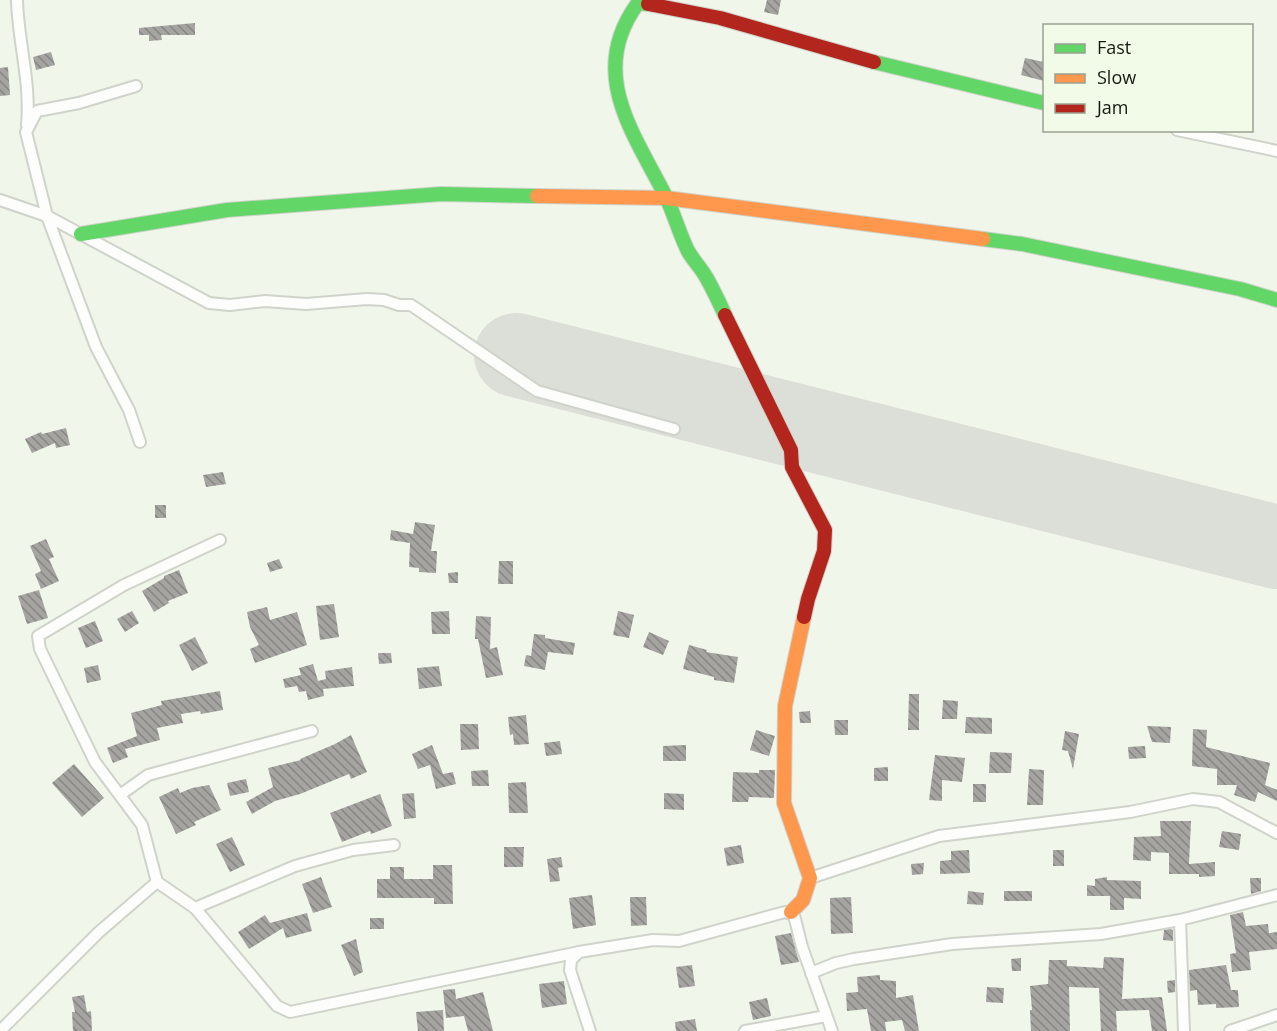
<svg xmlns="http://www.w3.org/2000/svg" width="1277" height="1031" font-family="'Open Sans',sans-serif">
<defs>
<pattern id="building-back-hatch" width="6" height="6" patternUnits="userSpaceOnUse" patternTransform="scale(1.5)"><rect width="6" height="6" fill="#a5a4a1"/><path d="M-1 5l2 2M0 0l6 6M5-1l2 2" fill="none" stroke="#858582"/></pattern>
</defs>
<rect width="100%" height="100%" fill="#f1f6eb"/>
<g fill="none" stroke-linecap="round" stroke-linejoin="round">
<path stroke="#dcded8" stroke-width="84" d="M516,355L1277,547"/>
</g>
<g fill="url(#building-back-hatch)">
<path d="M767,0H781L778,15L764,12Z"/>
<path d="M195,23V35H161L162,40L149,41V35H139V28Z"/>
<path d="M51,52L55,65L36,70L33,57Z"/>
<path d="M1025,58L1044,62V81L1021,75Z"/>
<path d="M8,67L10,95L0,96V68Z"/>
<path d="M66,428L70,445L56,448L55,443L32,453L25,439L41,432L42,434Z"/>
<path d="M223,472L226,484L206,487L203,475Z"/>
<rect x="155" y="505" width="11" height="13"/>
<path d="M415,522L435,525L431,551H437L436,573L419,572V568L409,567L410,543L390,540L391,530L413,534Z"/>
<path d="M46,539L54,557L49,559L59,581L41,589L35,574L41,571L30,546Z"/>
<path d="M279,559L283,568L270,572L267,563Z"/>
<path d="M499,561H513V584H498Z"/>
<path d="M179,570L188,593L168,601L169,603L154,612L142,591L164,578V576Z"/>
<path d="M458,572V583H449L448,573Z"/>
<path d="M39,590L48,618L27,624L18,596Z"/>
<path d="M334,604L339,637L320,640L316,606Z"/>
<path d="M267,607L270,620L297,612L307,645L255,663L250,649L259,645L250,627L247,612Z"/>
<path d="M132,611L139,623L125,632L117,619Z"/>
<path d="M449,611L450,634H432L431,612Z"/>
<path d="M618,611L634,615L629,638L613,635Z"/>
<path d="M476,616L491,617L490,649L497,647L503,675L486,678L478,639H475Z"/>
<path d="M95,621L103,641L86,648L78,628Z"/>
<path d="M649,632L669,641L663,655L643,647Z"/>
<path d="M534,634L545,635V638L575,643L573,655L548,652L545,670L524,666L526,655L531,656Z"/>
<path d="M195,637L208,663L192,671L179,645Z"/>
<path d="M689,645L707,650L706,652L738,657L734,683L714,680V677L683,669Z"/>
<path d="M378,653H391L392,663L379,664Z"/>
<path d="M313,664L318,681L326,679L325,671L352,667L354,686L323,689L324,696L308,700L306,691L299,692L297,686L285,688L283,679L301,675L299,668Z"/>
<path d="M98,665L101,680L87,683L84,668Z"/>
<path d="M439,666L442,686L419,689L417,668Z"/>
<path d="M220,691L223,710L201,714L200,711L181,714L183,723L157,728L160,740L125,749L128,757L113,763L107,748L137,736L131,713L162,705L161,701Z"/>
<path d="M909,694H919V730H908Z"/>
<path d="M943,700L958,701L957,719H942Z"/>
<path d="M810,711L811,723H800L799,712Z"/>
<path d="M526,715L529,744L514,745L513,734L510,735L508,717Z"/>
<path d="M966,717L992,718V734L965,733Z"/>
<path d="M834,720H848V735H835Z"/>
<path d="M460,724H478L479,749L461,750Z"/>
<path d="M1147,726L1171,727L1170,743L1152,742Z"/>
<path d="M1193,729L1207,730L1206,747L1270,763L1265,785L1277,790V801L1258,792L1255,802L1234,795L1237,785H1217V769L1192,766Z"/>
<path d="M756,730L775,736L769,756L750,750Z"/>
<path d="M1065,731L1079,734L1073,769L1068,751L1062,750Z"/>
<path d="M351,735L367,772L351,779L349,774L300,794L275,801L252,814L246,802L273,787L268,768L301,760L300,759L335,744Z"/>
<path d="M560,741L562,754L546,756L544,743Z"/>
<path d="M432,745L443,774L453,772L456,784L436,789L430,765L418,769L412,754Z"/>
<path d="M686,745V761H663V746Z"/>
<path d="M1145,746L1146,758L1129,759L1128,747Z"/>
<path d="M990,752L1012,753L1011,773H989Z"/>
<path d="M935,755L965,758L962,782L942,780V801L929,800Z"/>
<path d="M74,764L104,798L82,817L52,783Z"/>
<path d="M888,767V781H874V768Z"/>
<path d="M1029,769L1044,770L1043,805H1027Z"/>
<path d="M488,770L489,786H472L471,771Z"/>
<path d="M759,770H775L774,798L749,797L748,802H732L733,772L759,773Z"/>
<path d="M246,779L249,792L230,796L227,783Z"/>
<path d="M526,782L528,813H509L508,783Z"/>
<rect x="973" y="784" width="13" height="18"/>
<path d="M209,785L221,810L194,822L196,825L176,834L159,797L178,788L180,793L192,788Z"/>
<path d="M414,793L416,818L404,819L402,794Z"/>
<path d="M664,793L684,794V810L664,809Z"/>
<path d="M380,794L392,826L371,834L370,831L342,842L330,813Z"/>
<path d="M1160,821H1191L1189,864L1215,862V876L1199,877V874H1169V853L1151,852V861L1133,860L1134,837L1161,836Z"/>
<path d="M1222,831L1241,834L1239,850L1219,847Z"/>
<path d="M232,837L245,865L230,872L216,844Z"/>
<path d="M741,845L744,863L727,866L724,848Z"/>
<path d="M504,847H524L523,867H504Z"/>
<path d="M969,850L970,873L940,874V861L951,860V851Z"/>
<rect x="1053" y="850" width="11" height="16"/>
<path d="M561,857L563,867L558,868L560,881L550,882L547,859Z"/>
<path d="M924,863L923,874L912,875L911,864Z"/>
<path d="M433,865H452L453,904H434V898H377V879H390V867H404V879H433Z"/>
<path d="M321,877L332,907L313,913L302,884Z"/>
<path d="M1107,877V880L1141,881V899L1124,898V910H1110V896H1087V885L1095,886V879Z"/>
<path d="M1250,878H1261V891L1251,894Z"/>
<path d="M968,891L984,893L983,905L967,904Z"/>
<rect x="1004" y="891" width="28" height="10"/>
<path d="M592,895L596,925L573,929L569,898Z"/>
<path d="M630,897H646L647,925L631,926Z"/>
<path d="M851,897L853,933L831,934L830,898Z"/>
<path d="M1243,912L1246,926L1268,924L1269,933L1277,932V949L1249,952L1251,970L1232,972L1230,954L1236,953L1230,915Z"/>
<path d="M307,913L312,931L286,938L283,928L249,949L238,932L265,915L270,923Z"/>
<rect x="370" y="918" width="14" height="11"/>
<path d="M1170,929L1173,930V941L1163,940L1164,930Z"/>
<path d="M791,933L799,962L781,965L775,936Z"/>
<path d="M356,939L363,972L354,976L341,945Z"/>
<path d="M1104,957L1124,958L1122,999L1162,997L1167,1031H1152L1149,1010L1116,1011L1117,1031H1101L1099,988L1069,987L1070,1031H1031L1030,1010H1032L1030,986L1048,984L1049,960H1067V966L1103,968Z"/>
<path d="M1021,958V971H1012L1011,959Z"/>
<path d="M692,965L695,986L679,988L676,967Z"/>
<path d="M1226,965L1231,990H1238L1239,1007L1216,1008V1004L1198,1005L1197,990L1190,991L1189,970Z"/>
<path d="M880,975V980L896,981V998L913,995L919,1031H905L902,1020L885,1022L886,1031H871L867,1009L847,1011L846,993L858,992L857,977Z"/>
<path d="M1175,980V992L1168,993L1167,981Z"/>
<path d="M564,981L567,1004L542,1008L539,984Z"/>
<path d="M987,987L1004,988L1003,1003L986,1002Z"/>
<path d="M455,989L456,999L483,992L493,1031H468L464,1016L446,1018L443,990Z"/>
<path d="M84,995L87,1012L91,1011L92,1031H73L72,1012H75L72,997Z"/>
<path d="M767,998L771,1016L753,1020L749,1002Z"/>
<path d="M443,1010L444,1031H418L416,1012Z"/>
<path d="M695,1019L697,1031H676L675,1022Z"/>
</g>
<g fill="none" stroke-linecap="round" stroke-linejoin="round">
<g stroke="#cfd3ca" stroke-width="14">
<g id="street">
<path d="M17,0C18,42 31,81 27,125"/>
<path d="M136,86L79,103L37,111L26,132L47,216L96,347L129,410L140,442"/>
<path d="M1177,130L1277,151"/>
<path d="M0,200L47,216L209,303L230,305L265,301L306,304L367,299L384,300L399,305H411L537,391L674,429"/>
<path d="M220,540L124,585L38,636L40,649L95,762L142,825L157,882L195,908L277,1006L290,1012L579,952"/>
<path d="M120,795L148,775L312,731"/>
<path d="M810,878L939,836L1130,812L1193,799L1219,802L1277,833"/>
<path d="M195,908L295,866L353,850L394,845"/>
<path d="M1180,920L1277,895"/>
<path d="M811,973L836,963L854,959L952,944L1101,934L1180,920L1184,1031"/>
<path d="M0,1031L99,932L157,882"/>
<path d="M590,1031L570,970L571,960L579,952L653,940L679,941L785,912L794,915L802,947L832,1031"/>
<path d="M745,1031L826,1016"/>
<path d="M1230,1031L1277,1015"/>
</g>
</g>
<g stroke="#cfd3ca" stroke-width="16">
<g id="fast">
<path d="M648,4L638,3C587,72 633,132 665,195C674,213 679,233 688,251C693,260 701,268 706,277C713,289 719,302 725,315"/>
<path d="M874,62L1044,103"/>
<path d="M81,234L227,210L441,194L537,196"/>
<path d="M983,239L1022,244L1240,289L1277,300"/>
</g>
</g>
<g stroke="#cfd3ca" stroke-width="16">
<g id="slow">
<path d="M537,196L666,198L983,239"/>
<path d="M791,912L803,900L810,878L784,803L785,706L804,617"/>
</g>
</g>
<g stroke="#cfd3ca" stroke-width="16">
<g id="jam">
<path d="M648,4L720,18L874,62"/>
<path d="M725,315L791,450L792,467L825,530L824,551L808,599L804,617"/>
</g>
</g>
<use href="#street" stroke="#fdfefc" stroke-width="10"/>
<use href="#fast" stroke="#63d668" stroke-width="14"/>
<use href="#slow" stroke="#ff974d" stroke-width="14"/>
<use href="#jam" stroke="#b3261e" stroke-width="14"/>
</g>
<rect x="1043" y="24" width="210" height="108" fill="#f2fbe7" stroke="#9aa192" stroke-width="1.5"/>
<rect x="1055" y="44" width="30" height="9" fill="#63d668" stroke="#9aa192" stroke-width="1.5"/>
<text x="1097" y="54" font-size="18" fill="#161912">Fast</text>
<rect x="1055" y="74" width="30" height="9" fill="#ff974d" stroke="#9aa192" stroke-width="1.5"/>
<text x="1097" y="84" font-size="18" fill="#161912">Slow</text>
<rect x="1055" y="104" width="30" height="9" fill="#b3261e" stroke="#9aa192" stroke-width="1.5"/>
<text x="1097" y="114" font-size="18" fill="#161912">Jam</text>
</svg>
